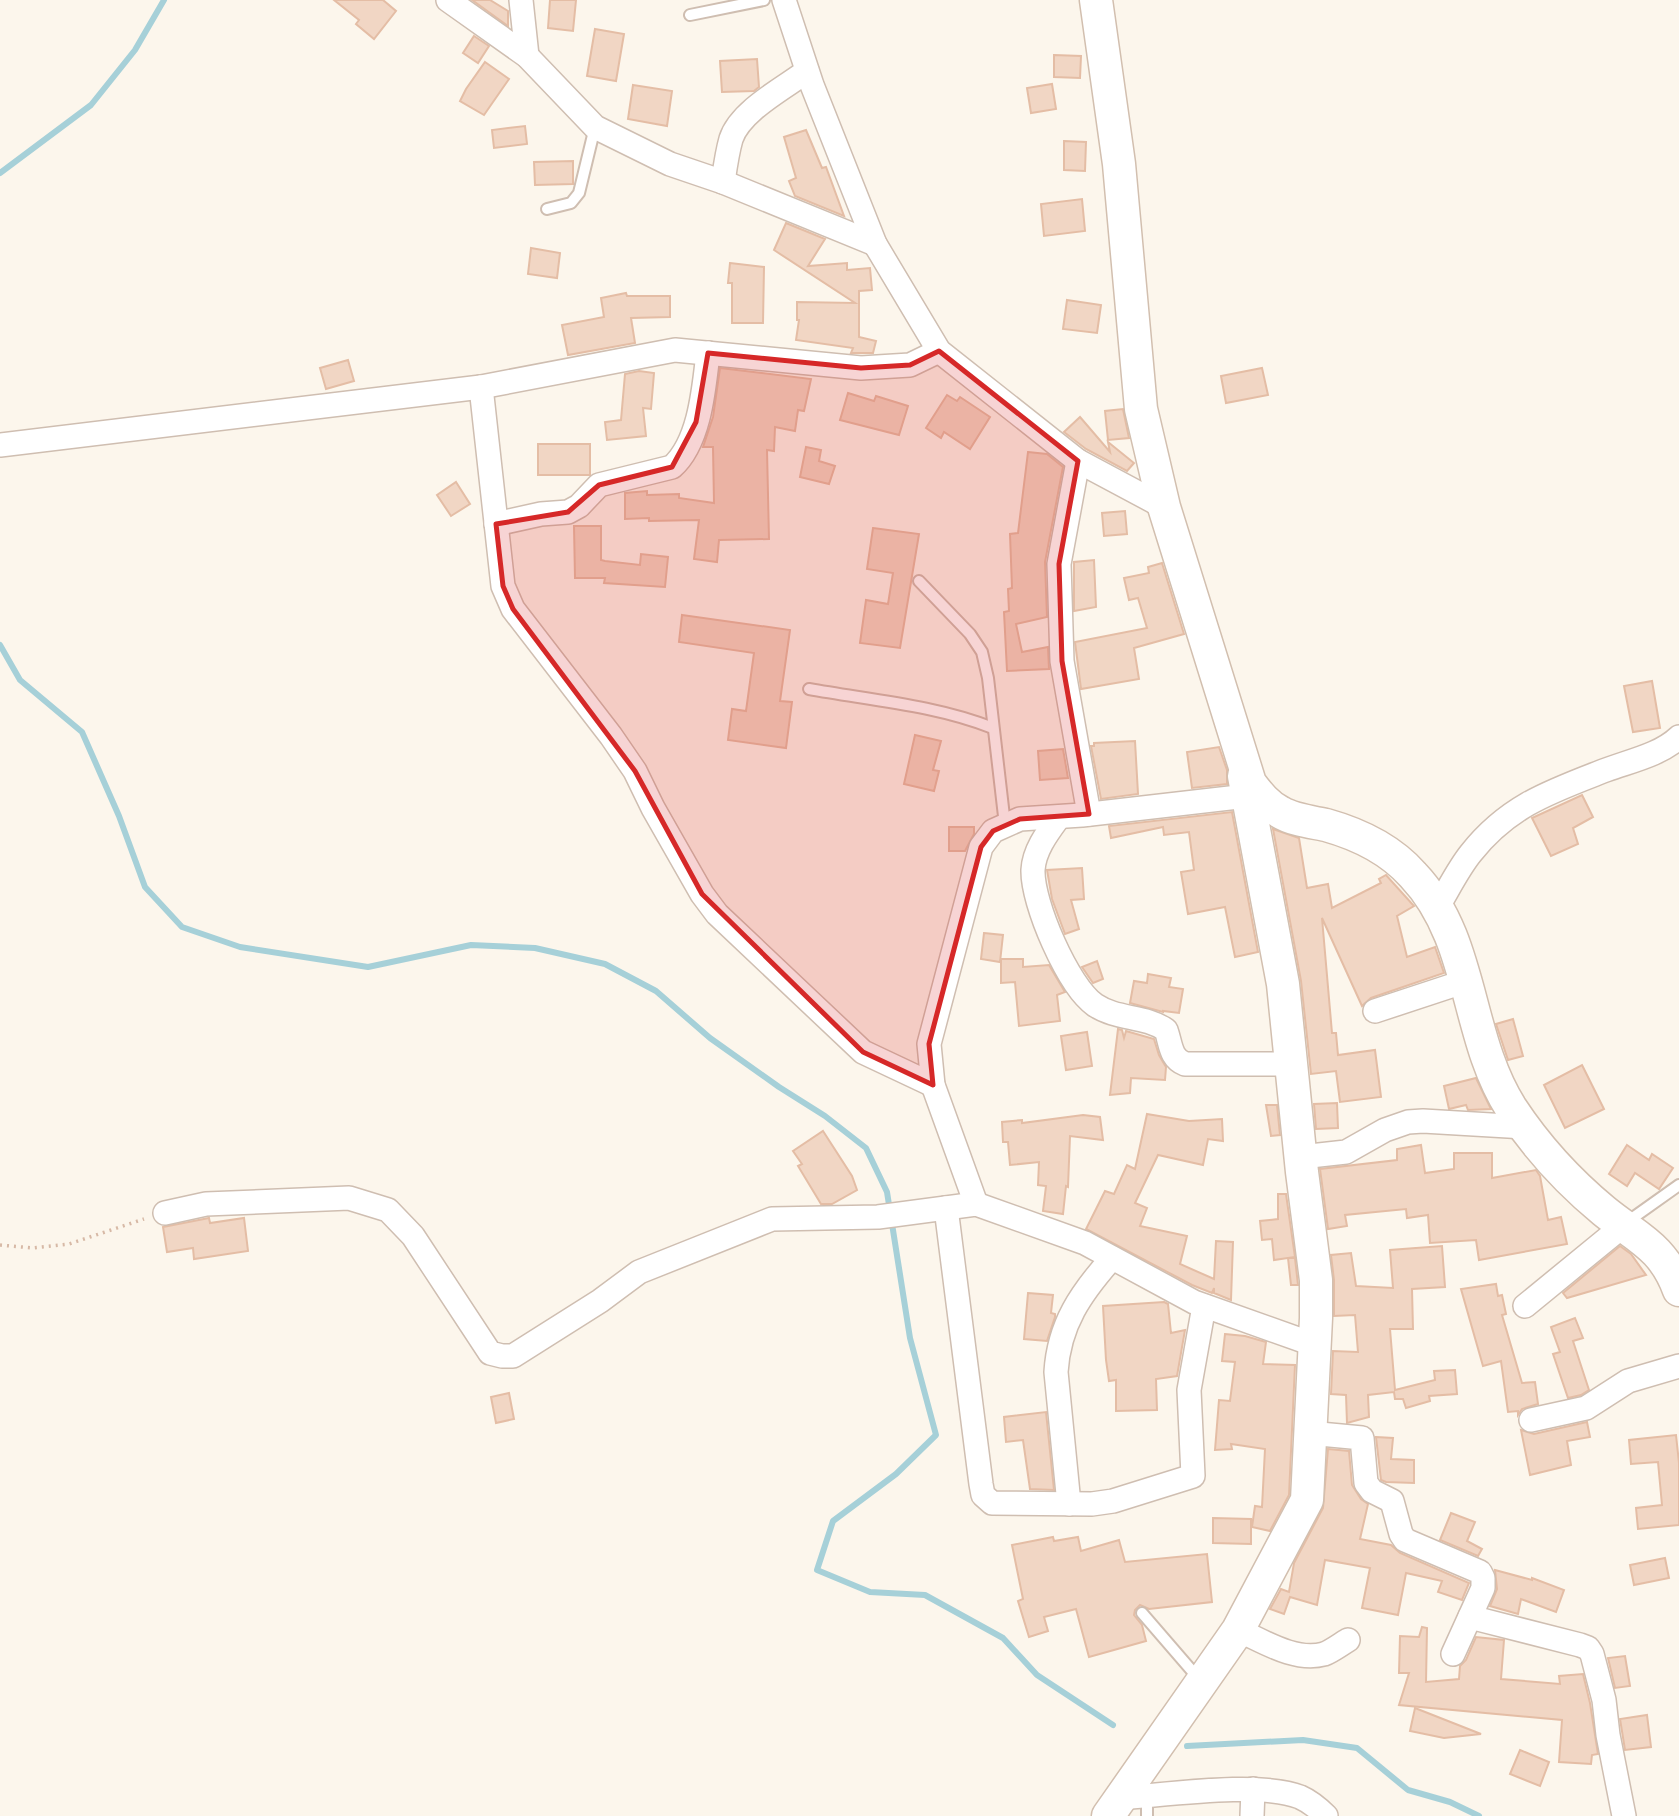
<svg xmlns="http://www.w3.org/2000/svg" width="1679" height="1816" font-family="Inter,sans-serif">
<rect width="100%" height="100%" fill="#fcf6ec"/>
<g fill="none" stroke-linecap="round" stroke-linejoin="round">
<g stroke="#a6d0d8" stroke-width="6">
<path d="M0,173L91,105L135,50L164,0"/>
<path d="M0,645L20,680L82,732L119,816L145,887L182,927L240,947L368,967L471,945L535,948L605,964L656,991L710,1038L779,1087L825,1116L866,1148L887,1192L910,1338L936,1435L896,1474L833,1521L817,1570L870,1592L925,1595L1003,1638L1037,1675L1113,1725"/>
<path d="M1187,1746L1303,1740L1357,1748L1408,1790L1450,1802L1479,1816"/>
</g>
</g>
<g fill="#f1d6c4" stroke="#e4bda5" stroke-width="2">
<path d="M334,0H383L396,11L374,39L356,24L359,20Z"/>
<path d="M472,0H490L508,11V26Z"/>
<path d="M550,0H576L573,31L548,28Z"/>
<path d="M595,29L624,34L616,81L587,76Z"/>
<path d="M474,36L489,46L478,63L463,53Z"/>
<path d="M1054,55L1081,56L1080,78L1054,77Z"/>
<path d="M757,59L759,87L754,91L722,92L720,61Z"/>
<path d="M485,62L509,79L484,115L460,101L466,89Z"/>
<path d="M1052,84L1056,109L1031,113L1027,88Z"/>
<path d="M633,85L672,91L667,126L628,119Z"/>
<path d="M525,126L527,144L494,148L492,130Z"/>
<path d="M806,130L822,168L826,167L844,216L795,196L789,181L796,178L784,137Z"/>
<path d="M1064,141L1086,142L1085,171L1064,170Z"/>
<path d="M573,161V184L535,185L534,162Z"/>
<path d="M1082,199L1085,231L1044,236L1041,204Z"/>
<path d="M786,223L825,239L808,266L847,263V270L870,268L872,290L859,291V337L876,341L873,353H851L853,348L796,340L799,320H797V302L855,303L774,250Z"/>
<path d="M531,248L560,253L557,278L528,274Z"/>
<path d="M730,263L764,267L763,323H732V283H728Z"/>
<path d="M626,293L627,296H670V317L631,318L635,343L568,355L562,325L604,317L601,298Z"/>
<path d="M1067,300L1101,305L1097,333L1063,329Z"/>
<path d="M348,360L354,381L326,389L320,368Z"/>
<path d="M720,368L811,379L804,411L798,410L795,431L775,427L774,451L767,450L769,539L719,540L717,562L694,559L699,520L649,521V518L625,519V493L647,491V495L679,494V498L714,503L713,447H703L713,417Z"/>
<path d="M1262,368L1268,395L1226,403L1221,376Z"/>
<path d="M639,371L654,373L651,409L643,408L646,436L607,440L605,422L621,420L625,374Z"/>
<path d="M848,393L874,401L876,396L908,406L899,435L840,420Z"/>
<path d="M947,395L957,401L960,397L990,417L970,449L944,432L941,438L926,428Z"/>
<path d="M1123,409L1129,438L1108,440L1105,411Z"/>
<path d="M1080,417L1110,452L1108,442L1134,463L1127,471L1086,449L1064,432Z"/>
<rect x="538" y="444" width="52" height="31"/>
<path d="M806,447L821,450L819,461L835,466L829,484L800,477Z"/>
<path d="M1028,452L1047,454L1063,467L1045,562L1047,617L1016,624L1022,652L1048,647L1049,669L1007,671L1004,612L1009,611L1008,589L1012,588L1010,534L1018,533Z"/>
<path d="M456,482L470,504L451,516L437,495Z"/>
<path d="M1125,511L1127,534L1104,536L1102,513Z"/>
<path d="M574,526H601V560L605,561L640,565L641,554L668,557L665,587L604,583L605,578H575Z"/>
<path d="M873,528L919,534L900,648L860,643L866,600L888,604L893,573L867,569Z"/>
<path d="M1094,560L1096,607L1074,611V562Z"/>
<path d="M1162,563L1184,634L1134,648L1139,679L1081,689L1075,642L1147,628L1138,598L1129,600L1124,578L1149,573L1148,567Z"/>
<path d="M682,615L790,630L780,701L792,702L786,748L728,740L732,709L746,711L754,653L679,642Z"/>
<path d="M1652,681L1660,728L1633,732L1624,686Z"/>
<path d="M915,735L941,741L933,770L939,771L934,791L904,784Z"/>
<path d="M1135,741L1138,794L1101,799L1091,746H1094V743Z"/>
<path d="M1219,747L1227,770V784L1192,788L1187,752Z"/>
<path d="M1063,749L1068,778L1040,780L1038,751Z"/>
<path d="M1582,795L1593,817L1573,828L1578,844L1551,856L1532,818Z"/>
<path d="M1232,812L1258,952L1235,957L1225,907L1188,914L1181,872L1194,870L1189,832L1164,835L1163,827L1111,838L1109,826Z"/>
<path d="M949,827H974V834L965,851H949Z"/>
<path d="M1273,829L1299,838L1307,888L1328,884L1332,908L1381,883L1379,879L1386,875L1414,906L1397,916L1407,957L1435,947L1444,973L1371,998L1362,1006L1322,918L1332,1033H1336L1338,1055L1375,1050L1381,1097L1340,1102L1336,1071L1311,1074L1301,981Z"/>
<path d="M1082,868L1084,899L1071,900L1079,929L1065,934L1052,899L1047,870Z"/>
<path d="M984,933L1003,935L1000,962L981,959Z"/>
<path d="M1001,959H1023V967L1049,965L1065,992L1057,995L1060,1021L1019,1026L1015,982L1001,983Z"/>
<path d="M1097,961L1103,979L1093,983L1082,967Z"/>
<path d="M1148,974L1171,978L1169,987L1183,989L1179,1013L1163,1011V1012L1130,1003L1134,981L1147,983Z"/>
<path d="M1513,1019L1523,1056L1508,1060L1496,1024Z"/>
<path d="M1118,1029L1122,1030L1124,1038L1126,1031L1154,1039L1159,1055L1166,1067L1165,1080L1131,1078L1130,1093L1110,1095Z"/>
<path d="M1087,1032L1092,1066L1066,1070L1061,1036Z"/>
<path d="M1582,1065L1604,1109L1565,1128L1544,1085Z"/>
<path d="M1476,1078L1491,1109L1468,1110L1466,1105L1449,1109L1444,1086Z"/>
<path d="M1337,1103L1338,1128L1316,1129L1314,1104Z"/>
<path d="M1266,1105H1277L1280,1135L1271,1136Z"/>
<path d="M1147,1114L1189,1121L1222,1119L1223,1141L1208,1139L1203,1165L1158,1155L1135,1203L1147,1208L1140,1226L1187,1236L1180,1264L1214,1279L1216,1241L1233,1242L1231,1300L1214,1293V1288L1212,1293L1192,1285L1086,1229L1105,1191L1114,1194L1127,1165L1135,1169Z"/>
<path d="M1083,1115L1100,1117L1103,1140L1070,1136L1068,1187L1066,1186L1063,1214L1043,1211L1046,1186L1038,1185L1039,1162L1010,1165L1008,1142H1003L1002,1122L1022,1120V1123Z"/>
<path d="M823,1131L852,1176L857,1190L832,1204H821L798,1166L802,1164L793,1151Z"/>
<path d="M1421,1145L1425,1173L1454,1169V1153H1492V1178L1536,1170L1540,1176L1548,1220L1561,1217L1567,1244L1479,1260L1476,1240L1430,1243L1428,1215L1407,1218L1406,1209L1345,1215L1347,1226L1328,1229L1320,1169L1397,1160V1149Z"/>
<path d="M1627,1145L1649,1160L1652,1154L1673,1168L1659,1189L1635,1173L1627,1186L1609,1174Z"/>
<path d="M1278,1194H1286L1295,1257L1274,1260L1272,1239L1262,1240L1260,1221L1278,1219Z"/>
<path d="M209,1218L210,1223L244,1218L248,1251L194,1259L193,1248L167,1252L163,1227Z"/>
<path d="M1442,1246L1445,1287L1412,1289L1413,1329H1390L1395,1390L1435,1380L1434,1371L1455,1370L1457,1394L1429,1396L1430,1401L1406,1408L1403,1399H1395L1394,1392L1368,1395L1369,1417L1347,1423L1346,1395L1331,1394L1333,1351L1358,1352L1355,1315L1334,1316V1280L1331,1255L1351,1253L1356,1286L1393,1288L1390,1250Z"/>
<path d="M1620,1246L1631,1254L1646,1275L1567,1298L1563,1293Z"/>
<path d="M1288,1258H1295L1298,1285H1291Z"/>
<path d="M1496,1284L1498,1296L1502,1295L1506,1314L1502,1315L1522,1383L1535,1382L1538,1404L1522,1409L1518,1415V1411L1508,1412L1501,1361L1483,1366L1461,1289Z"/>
<path d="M1028,1293L1053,1295L1051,1313L1055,1314V1317L1047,1341L1024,1339Z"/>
<path d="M1164,1302L1168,1304L1171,1333L1185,1330L1177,1376L1156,1379L1157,1410L1116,1411V1380L1109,1381L1106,1360L1103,1306Z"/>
<path d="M1575,1318L1583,1338L1573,1341L1589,1390L1581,1395L1568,1398L1553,1354L1560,1352L1551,1327Z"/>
<path d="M1225,1334L1245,1336L1266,1342L1263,1364L1295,1365L1289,1495L1270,1531L1252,1527L1255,1506L1262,1507L1265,1449L1231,1444L1232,1449L1215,1450L1219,1400L1230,1401L1235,1362L1222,1361Z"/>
<path d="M509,1393L514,1419L496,1423L491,1397Z"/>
<path d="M1046,1412L1054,1490L1030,1489L1023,1440L1006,1442L1004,1417Z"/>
<path d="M1587,1422L1590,1437L1567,1441L1571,1465L1530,1475L1521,1430L1534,1434Z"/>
<path d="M1676,1435L1679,1463V1525L1638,1529L1636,1508L1662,1505L1658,1462L1631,1464L1629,1440Z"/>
<path d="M1376,1437L1393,1438L1391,1459L1414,1460V1483L1386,1482L1381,1480Z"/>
<path d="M1328,1449L1349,1451L1352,1485L1361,1499L1368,1504L1360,1539L1391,1545L1400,1553L1469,1583L1462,1600L1438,1592L1442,1581L1406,1573L1398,1615L1362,1608L1370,1568L1325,1560L1317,1605L1290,1597L1284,1614L1270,1609L1281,1589L1289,1592L1294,1563L1323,1508Z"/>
<path d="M1451,1513L1475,1522L1467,1541L1482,1549L1478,1556L1440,1540Z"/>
<path d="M1213,1518L1251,1519V1544L1213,1543Z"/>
<path d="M1053,1537L1054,1541L1078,1537L1081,1551L1119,1540L1125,1562L1207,1554L1212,1602L1149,1609L1140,1605L1135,1610L1134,1615L1142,1625L1146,1641L1089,1657L1076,1609L1044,1617L1048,1631L1029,1637L1018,1601L1023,1599L1012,1545Z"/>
<path d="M1665,1558L1669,1578L1634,1585L1630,1565Z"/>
<path d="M1495,1570L1532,1580V1578L1564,1590L1556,1612L1521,1599L1518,1614L1490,1606L1497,1589Z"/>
<path d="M1422,1627L1427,1628L1426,1682L1459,1679L1460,1666L1466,1660L1476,1637L1504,1640L1501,1679L1560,1684L1559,1676L1583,1674L1590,1703L1598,1754L1592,1755L1591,1764L1559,1762L1562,1720L1399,1705L1409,1673H1399L1400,1636L1419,1637Z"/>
<path d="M1625,1656L1630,1686L1615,1688L1608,1658Z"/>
<path d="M1415,1708L1481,1734L1444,1738L1410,1731Z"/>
<path d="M1647,1715L1651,1747L1625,1750L1620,1719Z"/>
<path d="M1520,1750L1549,1762L1540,1786L1510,1774Z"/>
</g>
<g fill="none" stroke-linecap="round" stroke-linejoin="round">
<g stroke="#cfbeb1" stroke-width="14">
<g id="lane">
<path d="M690,15L764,0"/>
<path d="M547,209L571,203L579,193L595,127"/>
<path d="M919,581L970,634L982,652L988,678L1005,825"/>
<path d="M809,689C870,700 935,705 993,728"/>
<path d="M1627,1222L1679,1185"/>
<path d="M1142,1613L1199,1679"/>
<path d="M1147,1796V1816"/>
</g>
</g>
<g stroke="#cfbeb1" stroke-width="26">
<g id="street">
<path d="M448,0L527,56L595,127L670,164L723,182L875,244"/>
<path d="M521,0L527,56"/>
<path d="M784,0L812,85L875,244L939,351L1078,461L1164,507"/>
<path d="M723,182C725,168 727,153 731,139C740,111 784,88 807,71"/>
<path d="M481,387L503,586L513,609L611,736L635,771L653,808L702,894L717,914L863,1052L933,1085"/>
<path d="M0,445L481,387L675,350L861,368L910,365L939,351"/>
<path d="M1078,461L1059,564L1062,661L1089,814"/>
<path d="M496,524L541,514L568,512L579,506L599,485L672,467C700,442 704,388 708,353"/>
<path d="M1059,817C1048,832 1034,850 1033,870C1032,903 1068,986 1095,1005C1117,1020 1145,1015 1166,1030C1171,1044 1170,1058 1185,1064H1291"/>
<path d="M1437,908C1448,890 1458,869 1471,853C1509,805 1552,791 1606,770C1630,761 1660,755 1679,737"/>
<path d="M1375,1011L1466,981"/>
<path d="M1301,1157L1346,1152L1385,1130L1408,1122L1423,1121L1525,1127"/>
<path d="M976,1204L933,1085L929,1044L981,847L993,831L1020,819L1082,815L1247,796"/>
<path d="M946,1208L981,1484L983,1495L992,1503L1092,1504L1113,1501L1193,1476L1189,1390L1204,1306"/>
<path d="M165,1213L206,1204L349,1198L388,1210L413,1236L490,1353L502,1356H513L600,1301L639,1272L772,1219L878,1217L976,1204L1085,1243L1194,1302L1315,1345"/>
<path d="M1525,1306L1624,1225"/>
<path d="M1531,1420L1586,1408L1628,1381L1679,1366"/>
<path d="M1309,1433L1362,1438L1366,1483L1372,1491L1392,1501L1401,1534L1405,1540L1480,1572L1483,1578V1588L1453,1654"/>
<path d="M1069,1504L1056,1372C1059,1324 1081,1293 1112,1258"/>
<path d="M1470,1617L1580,1645L1588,1648L1592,1654L1604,1700L1608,1735L1624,1816"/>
<path d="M1238,1630C1263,1641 1295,1662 1324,1654C1332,1651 1341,1644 1348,1640"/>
<path d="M1121,1798C1166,1795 1260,1781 1300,1797C1309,1801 1319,1809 1326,1816"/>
<path d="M1252,1816L1253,1789"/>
</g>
</g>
<g stroke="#d2bfaf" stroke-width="35">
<g id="secondary">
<path d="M1096,0L1119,164L1141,409L1164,507L1250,783C1259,795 1267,805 1280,812C1293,820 1312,822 1326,825C1358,834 1391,850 1413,875C1474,939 1465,1036 1511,1108C1536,1146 1569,1182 1604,1211C1637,1238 1663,1246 1679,1290"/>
<path d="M1108,1816L1238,1630L1307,1500L1316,1318V1280L1302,1172L1283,984L1244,776"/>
</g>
</g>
<path stroke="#d7b9a6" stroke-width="3.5" stroke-dasharray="2 5" stroke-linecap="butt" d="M0,1245L33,1248L69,1244L144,1219"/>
<use href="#lane" stroke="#fff" stroke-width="10"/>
<use href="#street" stroke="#fff" stroke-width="23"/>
<use href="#secondary" stroke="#fff" stroke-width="32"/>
</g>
<path fill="#d62828" fill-opacity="0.2" stroke="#d62828" stroke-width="5" stroke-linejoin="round" d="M939,351L1078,461L1059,564L1062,661L1089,814L1020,819L993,831L981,847L929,1044L933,1085L863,1052L702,894L635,771L513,609L503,586L496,524L568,512L599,485L672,467L696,422L708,353L861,368L910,365Z"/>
</svg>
